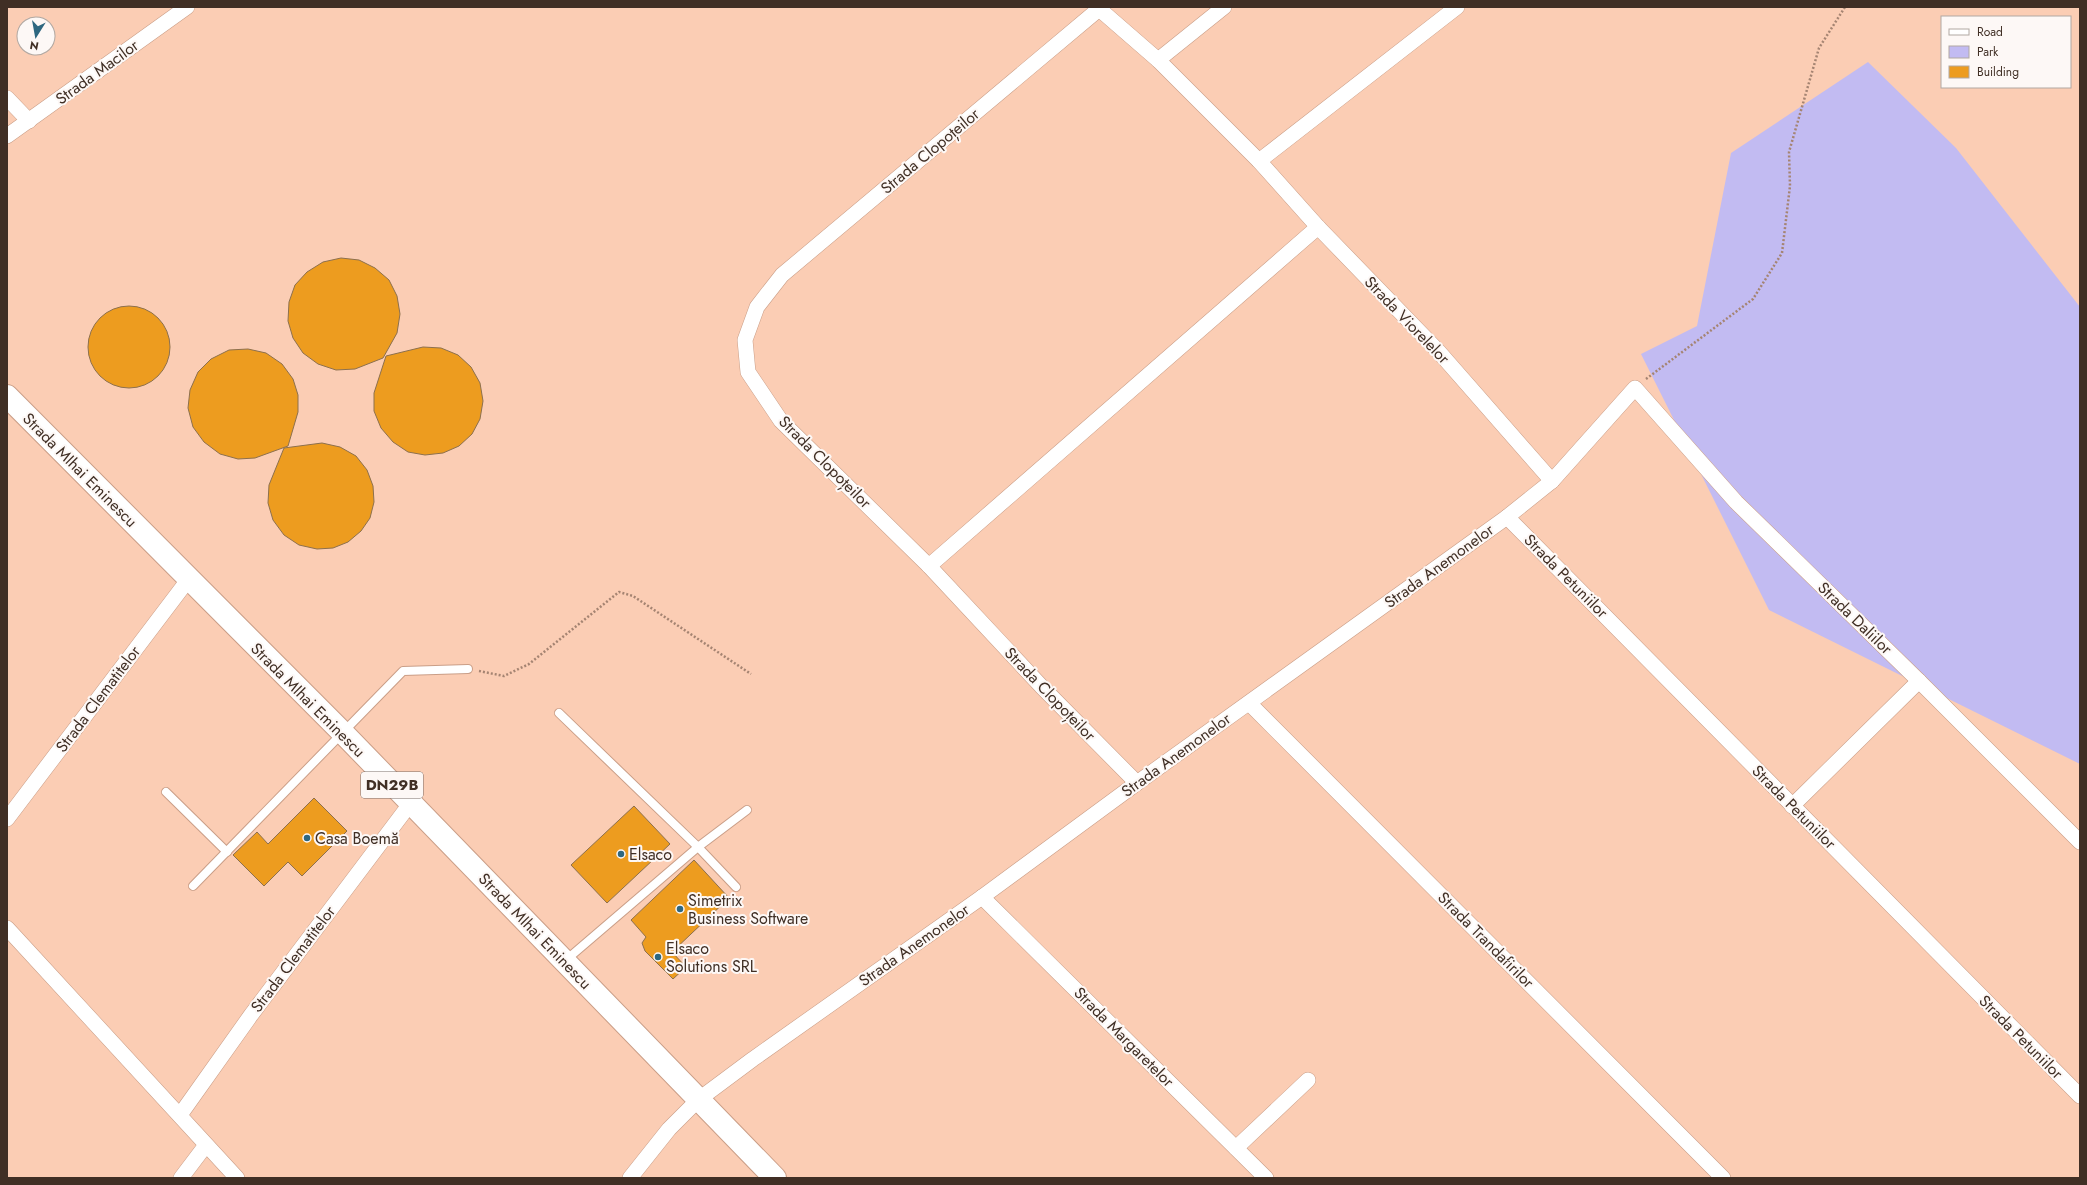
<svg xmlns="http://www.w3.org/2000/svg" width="2087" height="1185" font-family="Jost,sans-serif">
<rect width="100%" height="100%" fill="#fbcdb4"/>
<path fill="#c2bbf2" d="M1868,62L1956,148L2080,307V764L1769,610L1641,354L1697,326L1731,153Z"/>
<g fill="#ed9c1f" stroke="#8d704d">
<path d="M341,258L359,260L375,268L389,280L397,296L400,314L397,333L383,358L355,369L336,370L318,364L303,353L293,338L288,321L289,302L295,285L307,272L323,262Z"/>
<circle cx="129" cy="347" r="41"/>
<path d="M423,347L441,348L458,355L471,367L480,383L483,401L480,419L472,434L459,446L443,453L425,455L408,452L393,442L381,428L374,411V393L386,356Z"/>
<path d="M248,349L266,353L282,364L293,379L298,395V412L288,446L255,458L238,459L220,454L204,442L193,427L188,408L190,390L198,372L211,359L229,350Z"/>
<path d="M322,443L340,447L356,456L367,470L373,486L374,502L370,518L361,531L348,542L333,548L317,549L299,545L284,535L273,520L268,503L269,485L284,448Z"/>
<path d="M314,798L347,831L302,876L288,862L264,886L233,855L257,832L268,844Z"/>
<path d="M634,806L670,844L607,903L571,865Z"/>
<path d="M694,860L729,898L672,952L686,967L673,979L645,951L642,943L646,937L631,920Z"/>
</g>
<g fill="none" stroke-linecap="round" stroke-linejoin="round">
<g stroke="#ca9e87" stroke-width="10">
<g id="service">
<path d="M559,713L698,847L736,887"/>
<path d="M166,792L227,852"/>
<path d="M193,886L403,671L468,669"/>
<path d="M566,960L698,847L747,810"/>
</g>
</g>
<g stroke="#ca9e87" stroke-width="16">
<g id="minor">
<path d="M1097,7L1158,60L1259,161L1318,227L1439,352L1552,481"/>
<path d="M1099,9L782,275L757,307L745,340L748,372L781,421L929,566L1041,686L1137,783"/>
<path d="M1158,60L1224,7"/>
<path d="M7,98L29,121"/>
<path d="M7,136L187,7"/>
<path d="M1259,161L1457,7"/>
<path d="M1507,517L2080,1096"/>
<path d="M929,566L1318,227"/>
<path d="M1249,703L1723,1178"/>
<path d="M1792,806L1919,681"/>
<path d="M7,819L188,580"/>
<path d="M982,897L1266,1178"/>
<path d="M7,928L237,1178"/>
<path d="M180,1115L251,1015L410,804"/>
<path d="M1236,1148L1308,1080"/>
<path d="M181,1178L206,1145"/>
<path d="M630,1178L669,1129L698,1100L753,1059L982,897L1137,783L1507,517L1552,481L1635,388L1736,502L1919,681L2080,842"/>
</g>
</g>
<g stroke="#ca9e87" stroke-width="24">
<path id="primary" d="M7,396L343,733L775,1178"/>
</g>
<g stroke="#a58472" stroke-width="2.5" stroke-dasharray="2 2" stroke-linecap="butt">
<path d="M1646,379L1753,299L1782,253L1790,186L1789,152L1819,48L1845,7"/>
<path d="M479,671L504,676L529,664L619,592L633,596L751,674"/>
</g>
<use href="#service" stroke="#fff" stroke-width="8"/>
<use href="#minor" stroke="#fff" stroke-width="15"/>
<use href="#primary" stroke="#fff" stroke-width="22"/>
</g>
<g fill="#2e6780" stroke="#fdf8f6" stroke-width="1.5">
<circle cx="307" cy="838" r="4"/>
<circle cx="621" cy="854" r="4"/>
<circle cx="680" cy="909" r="4"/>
<circle cx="658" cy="957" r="4"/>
</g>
<g text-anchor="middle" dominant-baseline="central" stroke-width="4" stroke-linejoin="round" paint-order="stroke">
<rect fill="#fdf8f6" stroke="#796b64" stroke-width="1" x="361" y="772" width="62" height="26" rx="3"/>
<g font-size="15" font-weight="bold" fill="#402f25">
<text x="392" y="785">DN29B</text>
</g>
<g font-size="16" fill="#402f25" stroke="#fdf8f6">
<text transform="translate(97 72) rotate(-36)">Strada Macilor</text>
<text transform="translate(930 151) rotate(-40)">Strada Clopoțeilor</text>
<text transform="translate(1407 320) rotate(46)">Strada Viorelelor</text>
<text transform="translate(825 462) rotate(45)">Strada Clopoțeilor</text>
<text transform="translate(80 470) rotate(45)">Strada MIhai Eminescu</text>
<text transform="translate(1439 566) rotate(-36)">Strada Anemonelor</text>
<text transform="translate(1566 576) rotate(45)">Strada Petuniilor</text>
<text transform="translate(1855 618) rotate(44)">Strada Daliilor</text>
<text transform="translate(1050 694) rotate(46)">Strada Clopoțeilor</text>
<text transform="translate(98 699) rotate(-53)">Strada Clematitelor</text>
<text transform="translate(308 700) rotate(45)">Strada MIhai Eminescu</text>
<text transform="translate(1176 755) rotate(-36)">Strada Anemonelor</text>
<text transform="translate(1794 807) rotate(45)">Strada Petuniilor</text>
<text transform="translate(535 931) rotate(46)">Strada MIhai Eminescu</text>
<text transform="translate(1486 940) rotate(45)">Strada Trandafirilor</text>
<text transform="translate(914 945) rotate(-35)">Strada Anemonelor</text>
<text transform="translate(293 959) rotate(-53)">Strada Clematitelor</text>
<text transform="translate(1124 1037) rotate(45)">Strada Margaretelor</text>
<text transform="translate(2021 1037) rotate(45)">Strada Petuniilor</text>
</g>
<g font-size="16" fill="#402f25" stroke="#fdf8f6" text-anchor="start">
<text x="315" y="838">Casa Boemă</text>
<text x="629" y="854">Elsaco</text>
<text x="688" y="900">Simetrix<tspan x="688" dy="18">Business Software</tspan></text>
<text x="666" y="948">Elsaco<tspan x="666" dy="18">Solutions SRL</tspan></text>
</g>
</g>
<rect width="2087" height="1185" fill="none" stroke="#402f25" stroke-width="16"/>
<rect x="1941" y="16" width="130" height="72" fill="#fdf8f6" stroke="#b1a8a2"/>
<rect x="1949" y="29" width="20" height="6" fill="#ffffff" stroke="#b1a8a2"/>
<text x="1977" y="36" font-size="12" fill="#402f25">Road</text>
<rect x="1949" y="46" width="20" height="12" fill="#c2bbf2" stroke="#b1a8a2"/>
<text x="1977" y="56" font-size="12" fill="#402f25">Park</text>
<rect x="1949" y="66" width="20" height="12" fill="#ed9c1f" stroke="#b1a8a2"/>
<text x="1977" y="76" font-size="12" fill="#402f25">Building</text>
<g transform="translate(36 36) rotate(191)"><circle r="19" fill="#fdf8f6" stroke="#b1a8a2"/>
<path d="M0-3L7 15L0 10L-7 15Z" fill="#2e6780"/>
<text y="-6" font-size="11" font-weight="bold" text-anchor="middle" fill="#402f25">N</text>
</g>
</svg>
